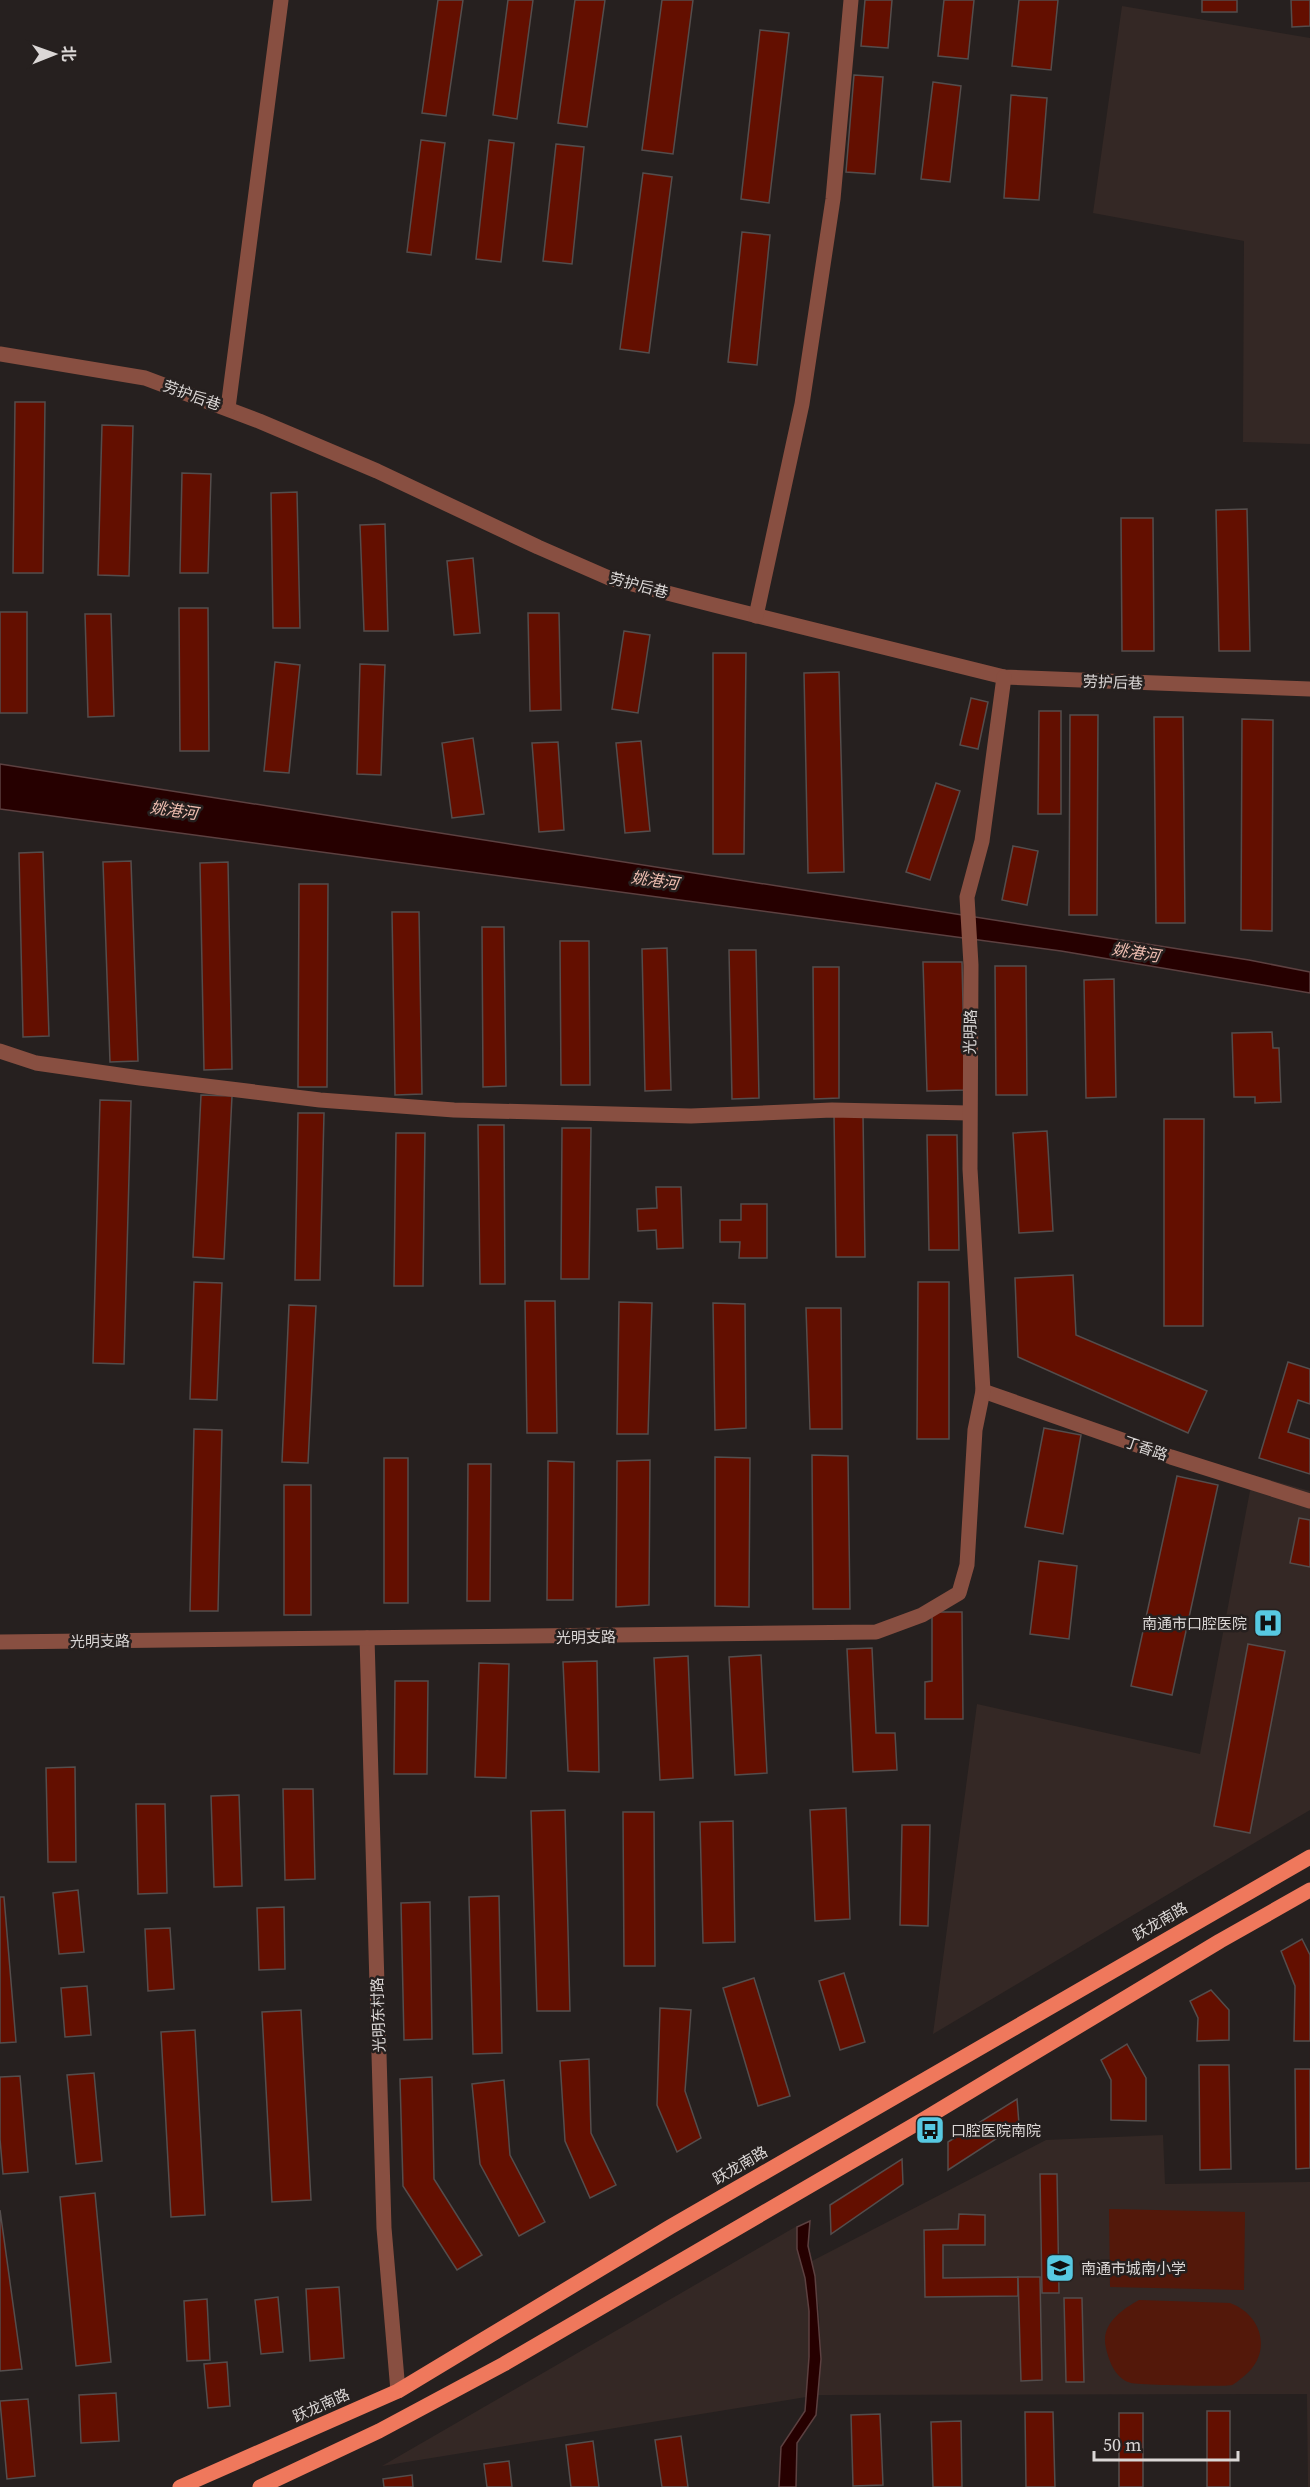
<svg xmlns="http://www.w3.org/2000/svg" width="1310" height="2487" font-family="'Source Serif 4','Noto Sans SC',serif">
<rect width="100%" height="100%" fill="#26201f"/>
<g fill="#342825">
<path d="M1122,6L1310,38V444L1243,442L1244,241L1093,213Z"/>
<path d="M1253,1475L1310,1491V1810L933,2034L977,1704L1200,1754Z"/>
<path d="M1163,2135L1165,2184L1310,2182V2487H1308L1307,2394L818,2395L821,2359L819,2309L812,2261L1046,2140Z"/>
<path d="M797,2226V2249L805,2278L809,2311V2357L806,2397L382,2466Z"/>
</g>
<g fill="#53180a">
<path d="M1109,2209L1245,2212L1244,2290L1110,2287Z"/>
<path d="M1139,2300L1230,2303C1263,2315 1273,2354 1243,2377C1240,2379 1235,2384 1232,2385C1226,2387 1139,2385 1131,2383C1116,2379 1109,2362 1106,2348C1100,2325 1121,2310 1139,2300Z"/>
</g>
<g fill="#260000" stroke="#5c4040" stroke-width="1.5">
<path d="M0,764L1249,960L1310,972V993L1061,951L0,809Z"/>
<path d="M810,2221L808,2246L815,2276L821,2359L816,2415L797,2443L796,2487H779L781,2447L805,2411L809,2357V2311L805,2278L797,2249V2227Z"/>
</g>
<g fill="#630f00" stroke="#544d4c" stroke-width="1.5">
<path d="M438,0H463L446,116L422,113Z"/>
<path d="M508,0H533L517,119L493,115Z"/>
<path d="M575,0H605L587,127L558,123Z"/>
<path d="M662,0H693L673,154L642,150Z"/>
<path d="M865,0H892L888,48L861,46Z"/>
<path d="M944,0H974L968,59L938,56Z"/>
<path d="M1019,0H1058L1051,70L1012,66Z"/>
<rect x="1202" y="0" width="35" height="12"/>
<path d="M1291,0H1310V26L1292,27Z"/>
<path d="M760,30L789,33L769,203L741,199Z"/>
<path d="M854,75L883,77L875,174L846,172Z"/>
<path d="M933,82L961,86L950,182L921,179Z"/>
<path d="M1011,95L1047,98L1039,200L1004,198Z"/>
<path d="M421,140L445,143L431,255L407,252Z"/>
<path d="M489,140L514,143L501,262L476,259Z"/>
<path d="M556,144L584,147L572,264L543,261Z"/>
<path d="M643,173L672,177L649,353L620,349Z"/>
<path d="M742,232L770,235L757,365L728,362Z"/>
<path d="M15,402H45L43,573H13Z"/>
<path d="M102,425L133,426L129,576L98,575Z"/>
<path d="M182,473L211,474L208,573H180Z"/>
<path d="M297,492L300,628H273L271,493Z"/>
<path d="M1247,509L1250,651H1219L1216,510Z"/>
<path d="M1121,518H1153L1154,651H1122Z"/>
<path d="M385,524L388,631H364L360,525Z"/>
<path d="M473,558L480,633L454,635L447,561Z"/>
<path d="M179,608H208L209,751H180Z"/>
<rect x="0" y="612" width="27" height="101"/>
<path d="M528,613H559L561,710L530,711Z"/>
<path d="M85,614H111L114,716L88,717Z"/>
<path d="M624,631L650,635L638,713L612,709Z"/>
<path d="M713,653H746L744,854H713Z"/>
<path d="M275,662L300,665L289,773L264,771Z"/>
<path d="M360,664L385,665L381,775L357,774Z"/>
<path d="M839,672L844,872L808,873L804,673Z"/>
<path d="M971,698L988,702L978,749L960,745Z"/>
<path d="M1039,711H1061V814H1038Z"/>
<path d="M1070,715H1098L1097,915H1069Z"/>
<path d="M1154,717H1183L1185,923H1156Z"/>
<path d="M1242,719L1273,720L1272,931L1241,930Z"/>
<path d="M473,738L484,814L452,818L442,743Z"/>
<path d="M641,741L650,831L625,833L616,743Z"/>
<path d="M558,742L564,830L539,832L532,743Z"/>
<path d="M936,783L960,791L930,880L906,872Z"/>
<path d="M1013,846L1038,851L1027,905L1002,900Z"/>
<path d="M43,852L49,1036L23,1037L19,853Z"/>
<path d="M131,861L138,1061L110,1062L103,862Z"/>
<path d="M228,862L232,1069L204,1070L200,863Z"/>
<path d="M299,884H328L327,1087H298Z"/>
<path d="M392,912H419L422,1094L395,1095Z"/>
<path d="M482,927H504L506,1086L483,1087Z"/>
<path d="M560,941H589L590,1085H561Z"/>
<path d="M667,948L671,1090L645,1091L642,949Z"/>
<path d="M729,950H756L759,1098L732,1099Z"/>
<path d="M923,962H962L965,1090L927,1091Z"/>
<path d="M995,966H1026L1027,1095H996Z"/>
<path d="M813,967H839V1098L814,1099Z"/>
<path d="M1114,979L1116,1097L1086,1098L1084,980Z"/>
<path d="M1272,1032L1273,1048H1279L1281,1102L1255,1103V1097H1234L1232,1033Z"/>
<path d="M201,1095L232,1096L224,1259L193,1257Z"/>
<path d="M100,1100L131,1101L124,1364L93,1363Z"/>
<path d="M298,1113H324L320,1280H295Z"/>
<path d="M834,1114H863L865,1257H836Z"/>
<path d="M1164,1119H1204L1203,1326H1164Z"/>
<path d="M478,1125H504L505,1284H480Z"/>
<path d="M562,1128H591L589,1279H561Z"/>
<path d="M1047,1131L1053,1231L1019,1233L1013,1133Z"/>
<path d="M396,1133H425L423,1286H394Z"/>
<path d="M927,1135H957L959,1250H929Z"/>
<path d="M656,1187H681L683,1248L657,1249L656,1230L638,1231L637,1209L657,1208Z"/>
<path d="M741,1204H767V1258H739L740,1242H720V1220H741Z"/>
<path d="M1073,1275L1076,1335L1207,1391L1188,1433L1018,1357L1015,1278Z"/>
<path d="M194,1282L222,1283L217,1400L190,1399Z"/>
<path d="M918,1282H949V1439H917Z"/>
<path d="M525,1301H555L557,1433H527Z"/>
<path d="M619,1302L652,1303L648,1434H617Z"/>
<path d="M713,1303L745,1304L746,1428L715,1430Z"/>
<path d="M289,1305L316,1306L308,1463L282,1462Z"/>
<path d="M806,1308H841L842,1429H810Z"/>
<path d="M1288,1362L1310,1369V1404L1298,1400L1288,1432L1310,1439V1474L1259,1458Z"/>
<path d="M1044,1428L1081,1435L1063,1534L1025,1527Z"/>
<path d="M194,1429L222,1430L218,1611H190Z"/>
<path d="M812,1455L848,1456L850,1609H813Z"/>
<path d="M715,1457L750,1458L749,1607L715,1606Z"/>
<rect x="384" y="1458" width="24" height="145"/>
<path d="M650,1460L649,1605L616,1607L617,1461Z"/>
<path d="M548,1461L574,1462L573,1600H547Z"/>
<path d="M468,1464H491L490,1601H467Z"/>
<path d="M1177,1476L1218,1485L1172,1695L1131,1686Z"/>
<rect x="284" y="1485" width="27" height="130"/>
<path d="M1299,1518L1310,1520V1567L1290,1563Z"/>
<path d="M1039,1561L1077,1566L1069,1639L1030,1634Z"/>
<path d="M932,1612H962L963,1719H925V1682L932,1681Z"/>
<path d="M1248,1644L1285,1651L1250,1833L1214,1826Z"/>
<path d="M872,1648L876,1733H895L897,1770L853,1772L847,1649Z"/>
<path d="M761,1655L767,1773L735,1775L729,1657Z"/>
<path d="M688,1656L693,1778L660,1780L654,1658Z"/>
<path d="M597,1661L599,1772L568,1771L563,1662Z"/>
<path d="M479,1663L509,1664L506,1778L475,1777Z"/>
<path d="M395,1681H428L427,1774H394Z"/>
<path d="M75,1767L76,1862H48L46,1768Z"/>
<path d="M283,1789H313L315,1879L285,1880Z"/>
<path d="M239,1795L242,1886L214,1887L211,1796Z"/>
<path d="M136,1804H165L167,1893L138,1894Z"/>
<path d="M846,1808L850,1919L815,1921L810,1810Z"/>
<path d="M565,1810L570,2011H537L531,1811Z"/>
<path d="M623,1812H654L655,1966H624Z"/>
<path d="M733,1821L735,1942L703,1943L700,1822Z"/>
<path d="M902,1825H930L928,1926L900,1925Z"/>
<path d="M78,1890L84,1952L59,1954L53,1893Z"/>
<path d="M499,1896L502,2053L473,2054L469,1897Z"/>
<path d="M0,1897H4L16,2042L0,2043Z"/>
<path d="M430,1902L432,2039L404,2040L401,1903Z"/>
<path d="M284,1907L285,1969L259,1970L257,1908Z"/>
<path d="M170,1928L174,1989L148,1991L145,1929Z"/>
<path d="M1302,1939L1310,1955V2041H1294L1295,1986L1281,1951Z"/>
<path d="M844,1973L865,2042L840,2050L819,1981Z"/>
<path d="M754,1978L790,2096L758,2106L723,1988Z"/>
<path d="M87,1986L91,2035L65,2037L61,1988Z"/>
<path d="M1211,1990L1229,2010V2040L1197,2041L1198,2018L1190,2001Z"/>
<path d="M660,2008L691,2010L685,2091L701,2138L677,2152L657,2105Z"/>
<path d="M301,2010L311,2200L272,2202L262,2012Z"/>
<path d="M195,2030L205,2215L171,2217L161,2032Z"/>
<path d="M1127,2044L1146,2078V2121L1111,2120V2080L1101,2060Z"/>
<path d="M589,2059L591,2133L616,2185L590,2198L565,2141L560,2061Z"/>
<path d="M1199,2065H1229L1231,2169L1200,2170Z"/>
<path d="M1295,2069H1310V2168L1296,2169Z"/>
<path d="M94,2073L102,2161L76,2164L67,2075Z"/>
<path d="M20,2076L28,2172L3,2174L0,2139V2077Z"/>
<path d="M432,2077L434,2179L482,2255L457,2270L403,2186L400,2079Z"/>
<path d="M504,2080L510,2155L545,2222L519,2236L480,2164L472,2084Z"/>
<path d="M1017,2099L1019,2124L948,2170V2142Z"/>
<path d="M902,2159L903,2184L831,2234L830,2205Z"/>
<path d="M1040,2174H1057L1059,2293H1042Z"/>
<path d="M95,2193L111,2362L76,2366L60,2197Z"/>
<path d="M0,2210L22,2369L0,2371Z"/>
<path d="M959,2214L985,2215V2245H943V2278L1018,2277V2296L925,2297L924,2230L958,2229Z"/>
<path d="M1018,2277H1040L1042,2380L1021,2381Z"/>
<path d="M339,2287L344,2358L310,2361L306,2289Z"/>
<path d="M278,2297L283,2352L261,2354L255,2300Z"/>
<path d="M1064,2298H1082L1084,2382H1066Z"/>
<path d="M207,2299L210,2360L187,2361L184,2301Z"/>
<path d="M227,2362L230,2406L208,2408L204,2364Z"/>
<path d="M116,2393L119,2441L81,2443L79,2395Z"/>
<path d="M28,2399L35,2476L7,2479L0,2401Z"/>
<rect x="1207" y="2411" width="23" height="76"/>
<path d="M1025,2412H1053L1055,2487H1026Z"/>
<rect x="1119" y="2413" width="24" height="74"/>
<path d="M880,2414L883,2485L853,2486L851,2415Z"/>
<path d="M961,2421L962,2487H933L931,2422Z"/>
<path d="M681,2436L688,2487H662L655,2440Z"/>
<path d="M593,2441L599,2487H571L566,2445Z"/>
<path d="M509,2461L512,2487H487L484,2464Z"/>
<path d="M412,2475L413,2487H384L383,2479Z"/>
</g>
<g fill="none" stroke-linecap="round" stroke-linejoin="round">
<g stroke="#884f41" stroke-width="15">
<path d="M0,354L145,378L259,421L377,471L538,547L609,578L714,605L1004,677L1310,689"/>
<path d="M228,408L281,0"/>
<path d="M756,616L802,404L833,199L851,0"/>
<path d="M0,1051L36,1063L140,1078L320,1100L454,1110L691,1116L832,1110L969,1113"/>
<path d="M983,1391L1171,1457L1310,1501"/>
<path d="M367,1638L384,2228L398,2391"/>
<path d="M0,1642L876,1632L922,1615L959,1593L967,1565L975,1430L983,1391L970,1169L971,965L967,897L982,841L1004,677"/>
</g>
<g stroke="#ef785c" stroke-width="15">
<path d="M180,2487L398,2391L670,2227L1310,1857"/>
<path d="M260,2487L379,2431L504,2364L921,2121L1220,1941L1310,1890"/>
</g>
</g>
<defs>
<g id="hospital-square" transform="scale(1.5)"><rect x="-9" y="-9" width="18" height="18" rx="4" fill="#57c9e2" stroke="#26201f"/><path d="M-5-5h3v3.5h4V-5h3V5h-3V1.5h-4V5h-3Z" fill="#111"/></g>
<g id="bus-square" transform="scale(1.5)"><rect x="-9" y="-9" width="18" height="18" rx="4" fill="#57c9e2" stroke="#26201f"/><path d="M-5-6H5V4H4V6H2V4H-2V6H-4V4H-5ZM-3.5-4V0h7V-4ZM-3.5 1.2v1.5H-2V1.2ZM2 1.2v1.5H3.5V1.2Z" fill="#111"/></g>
<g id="school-square" transform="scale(1.5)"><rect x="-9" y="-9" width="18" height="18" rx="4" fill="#57c9e2" stroke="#26201f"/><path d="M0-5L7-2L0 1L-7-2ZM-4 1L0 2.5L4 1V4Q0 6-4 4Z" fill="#111"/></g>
</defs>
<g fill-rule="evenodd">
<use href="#hospital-square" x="1268" y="1623"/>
<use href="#bus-square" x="930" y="2130"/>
<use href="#school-square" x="1060" y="2268"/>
</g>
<g text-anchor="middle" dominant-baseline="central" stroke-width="5" stroke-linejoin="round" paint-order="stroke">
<g font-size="15" fill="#dbd7d6" stroke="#26201f">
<text transform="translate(192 395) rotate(20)">劳护后巷</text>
<text transform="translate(639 585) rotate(15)">劳护后巷</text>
<text transform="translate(1113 682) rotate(2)">劳护后巷</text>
<text transform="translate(970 1032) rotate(-89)">光明路</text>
<text transform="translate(1146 1448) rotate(19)">丁香路</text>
<text transform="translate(586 1637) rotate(-1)">光明支路</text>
<text transform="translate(100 1641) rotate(-1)">光明支路</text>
<text transform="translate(1160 1921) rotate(-30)">跃龙南路</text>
<text transform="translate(378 2015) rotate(-92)">光明东村路</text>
<text transform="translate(740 2165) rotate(-30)">跃龙南路</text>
<text transform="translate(321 2405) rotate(-24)">跃龙南路</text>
</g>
<g font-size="15" fill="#dbd7d6" stroke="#26201f" text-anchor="start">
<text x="1247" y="1623" text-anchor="end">南通市口腔医院</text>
<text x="951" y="2130">口腔医院南院</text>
<text x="1081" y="2268">南通市城南小学</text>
</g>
<g font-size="16" font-style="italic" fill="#efbeb1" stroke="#26201f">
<text transform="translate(174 810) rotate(8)">姚港河</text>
<text transform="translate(655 880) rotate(8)">姚港河</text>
<text transform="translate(1136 952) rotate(9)">姚港河</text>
</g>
</g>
<g transform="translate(54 54) rotate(89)" stroke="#26201f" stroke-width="4.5" paint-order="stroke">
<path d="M0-4.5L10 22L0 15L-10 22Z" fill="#dbd7d6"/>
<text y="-9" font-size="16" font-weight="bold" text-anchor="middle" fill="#dbd7d6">北</text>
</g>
<path d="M1094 2451v9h144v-9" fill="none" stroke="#dbd7d6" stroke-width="3"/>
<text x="1103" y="2451" font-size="18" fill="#dbd7d6" stroke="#26201f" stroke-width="4.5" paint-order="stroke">50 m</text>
</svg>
